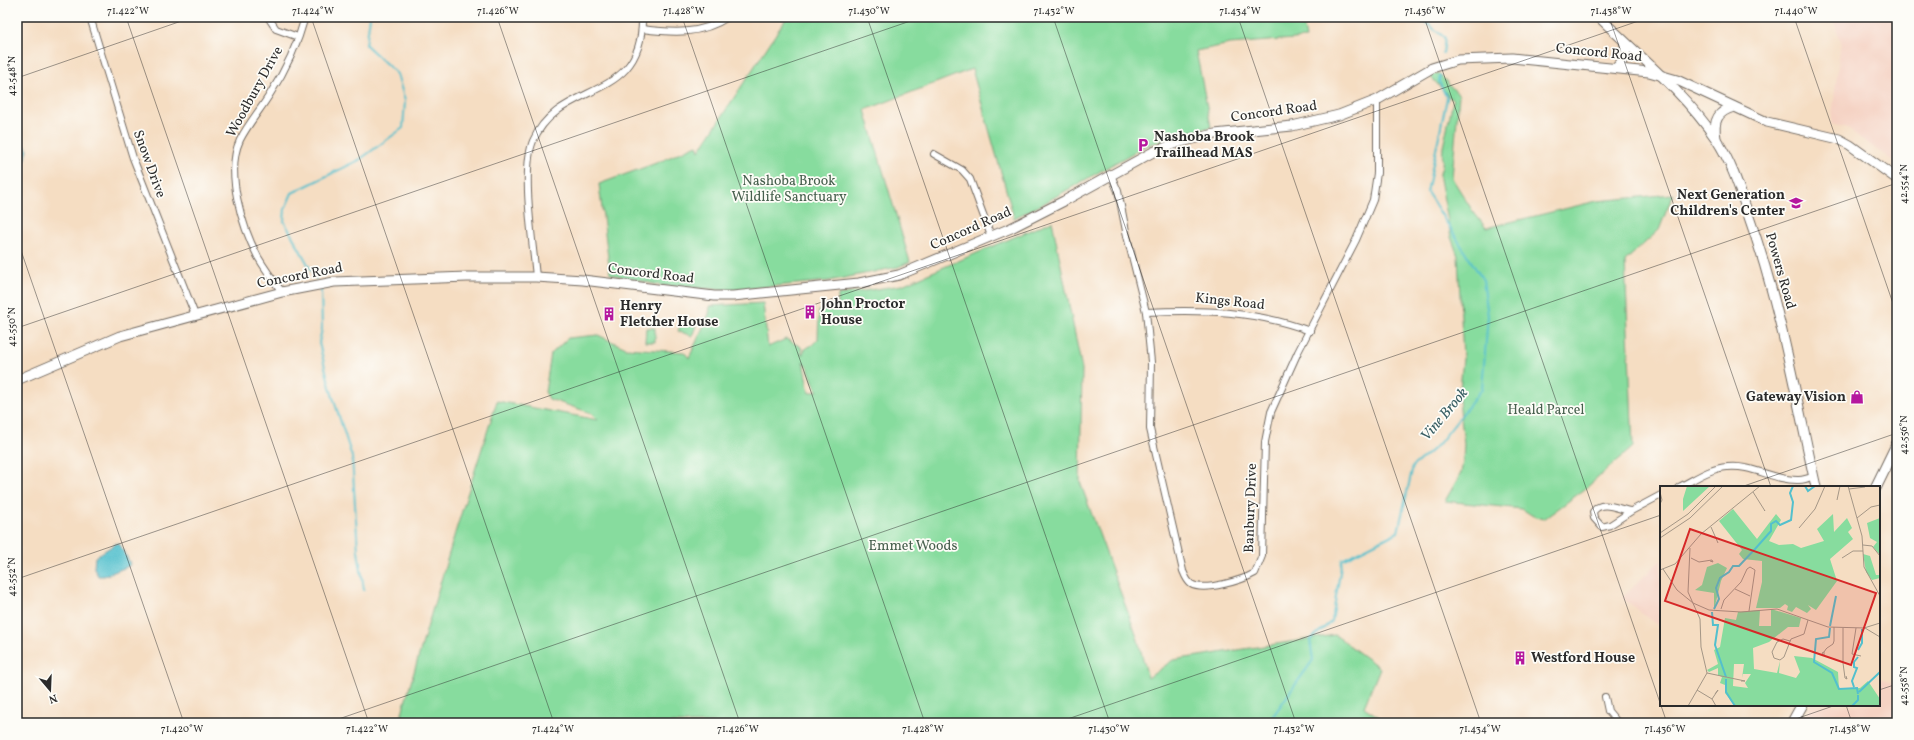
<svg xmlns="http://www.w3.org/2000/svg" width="1914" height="740" font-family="Vollkorn,serif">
<rect width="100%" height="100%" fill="#fdfcf7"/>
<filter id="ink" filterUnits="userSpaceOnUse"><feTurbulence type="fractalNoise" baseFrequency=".025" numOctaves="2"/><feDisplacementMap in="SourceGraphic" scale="8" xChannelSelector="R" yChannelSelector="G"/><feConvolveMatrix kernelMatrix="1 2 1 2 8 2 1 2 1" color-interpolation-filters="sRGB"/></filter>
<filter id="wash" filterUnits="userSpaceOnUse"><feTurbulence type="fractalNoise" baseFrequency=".012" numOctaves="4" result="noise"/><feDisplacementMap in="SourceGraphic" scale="16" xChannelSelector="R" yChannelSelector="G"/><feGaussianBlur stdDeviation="0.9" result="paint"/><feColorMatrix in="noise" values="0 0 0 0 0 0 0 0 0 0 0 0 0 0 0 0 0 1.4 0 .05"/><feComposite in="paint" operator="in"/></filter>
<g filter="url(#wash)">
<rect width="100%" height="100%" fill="#f5ddc2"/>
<g fill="#f5d2c3">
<path d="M1832,17H1897V164L1845,127L1831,124L1841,41Z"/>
<path d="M1661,560V627L1622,598Z"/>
<path d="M1879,678L1897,685V723H1802L1812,705H1879Z"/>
</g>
<g fill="#87dc9e" stroke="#598464" fill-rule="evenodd">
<path d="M787,17H1302L1306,38L1230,44L1196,51L1211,127L1181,134L1145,146L1039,206L1014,218L972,69L865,110L910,262L898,267L829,281L733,290L663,286L610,274L599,184L659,162L697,145L699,151Z"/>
<path d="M1438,73L1459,95L1452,178L1472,210L1486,228L1597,201L1673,194L1659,230L1625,261L1633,447L1585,489L1544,519L1533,516L1522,509L1445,501L1461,473L1463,460L1464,444L1459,400L1463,358L1458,256L1451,237L1440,179V173L1442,166L1443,147L1453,101L1430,76Z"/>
<path d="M1052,221L1082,369L1080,482L1138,640L1148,678L1173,660L1335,635L1380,668L1364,707L1388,723H399L455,533L497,401L598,420L591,413L549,399L545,392L551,354L568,338L598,335L626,348L684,352L689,358L709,314L710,306L763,303L768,347L786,339L801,347L802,355L805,349L812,345L818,339L819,311L830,304H838V295L902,285ZM803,361L808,368L816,389L818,391L809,393Z"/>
<path d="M682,321L696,326L692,336L678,331Z"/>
<path d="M646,328H655V342H645Z"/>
</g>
<g fill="#53c0cd" stroke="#3f767c">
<path d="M17,134L28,150L25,161L17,164Z"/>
<path d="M119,543L130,563L129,566L104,576H98L94,568L95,557L115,544Z"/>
</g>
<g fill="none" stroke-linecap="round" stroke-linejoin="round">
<g stroke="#53c0cd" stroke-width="2">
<path d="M1419,17L1445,38L1443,53"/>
<path d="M316,279L284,221L285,209L292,193L359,160L403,128L405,101L397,74L366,45L370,17"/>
<path d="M321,289L322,329L319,343L331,391L352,457L358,551L364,590"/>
<path d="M1268,723L1313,660L1310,640L1332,621L1342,560L1398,532L1413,466L1438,445L1482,389L1488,316L1483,280L1427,192L1447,98L1439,82L1440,75"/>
</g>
</g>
</g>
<g filter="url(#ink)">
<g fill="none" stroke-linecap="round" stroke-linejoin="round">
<g stroke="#726960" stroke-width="8">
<g id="street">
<path d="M90,17L133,158L195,315"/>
<path d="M268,17L276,29L298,37"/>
<path d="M642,29C673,33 701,35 728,17"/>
<path d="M934,154L962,170L970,179L991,236"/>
<path d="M1111,175L1118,191L1127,236L1146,312L1151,362L1150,429L1183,571C1185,576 1187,581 1191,584C1204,592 1243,580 1255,573L1262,556L1265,442L1271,412L1298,352L1356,240L1373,200L1377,173V100"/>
<path d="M536,277C533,243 521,170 533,141C560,79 644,104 642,17"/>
<path d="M282,292C273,280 265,269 258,257C242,227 225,172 240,140C248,124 261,109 270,94C285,71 298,43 305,17"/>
<path d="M1146,312C1203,309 1256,311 1310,331"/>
<path d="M1679,487C1694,480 1710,468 1727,467C1752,464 1774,481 1799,480C1804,480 1809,478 1814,476"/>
<path d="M1630,511C1618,509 1601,499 1593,512L1594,518L1602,527L1610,525L1633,510L1661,495"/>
<path d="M1605,697L1608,711L1618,723"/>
</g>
</g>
<g stroke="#726960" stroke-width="11">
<g id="secondary">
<path d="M1599,17C1639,56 1684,92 1716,139C1732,163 1740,190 1749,217C1780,304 1796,397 1816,487"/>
<path d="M1616,68C1625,59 1628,54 1624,42"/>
<path d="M1716,138C1713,122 1717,111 1734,107"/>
<path d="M17,380L120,336L282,292L334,282L467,277H536L583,280L714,296H733L859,283L899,275L1011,228L1064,201L1153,152L1180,142L1215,134L1292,126L1339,115L1377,100L1432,68L1458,60L1512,58L1649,72L1677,80L1767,122L1839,139L1850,145L1897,179"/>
</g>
</g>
<g stroke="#726960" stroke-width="12">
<g id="primary">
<path d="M1876,487L1897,444"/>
<path d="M1792,723L1802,705"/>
</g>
</g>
<use href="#street" stroke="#fff" stroke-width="6"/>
<use href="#secondary" stroke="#fff" stroke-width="9"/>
<use href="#primary" stroke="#fff" stroke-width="10"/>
</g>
</g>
<path fill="none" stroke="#2b2b2b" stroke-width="1" stroke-opacity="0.45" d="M126,17L369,723M311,17L554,723M497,17L740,723M682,17L925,723M867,17L1110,723M1053,17L1296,723M1238,17L1481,723M1424,17L1667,723M1609,17L1771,487M1794,17L1897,315M17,78L193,17M17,239L184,723M17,328L922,17M1741,487L1897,433M17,579L1650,17M1879,690L1897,684M1846,705L1852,723M327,723L1897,183M1056,723L1661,515M1784,723L1836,705"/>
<defs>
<g id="parking-bare" transform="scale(1.08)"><path d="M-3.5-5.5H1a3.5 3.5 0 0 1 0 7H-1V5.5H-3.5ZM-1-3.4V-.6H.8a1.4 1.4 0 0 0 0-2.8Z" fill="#b5179e" stroke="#fdfcf7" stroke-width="2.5" paint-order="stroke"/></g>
<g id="school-bare" transform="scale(1.08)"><path d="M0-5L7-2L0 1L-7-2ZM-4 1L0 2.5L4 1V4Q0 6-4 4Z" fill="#b5179e" stroke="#fdfcf7" stroke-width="2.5" paint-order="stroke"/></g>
<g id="building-bare" transform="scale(1.08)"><path d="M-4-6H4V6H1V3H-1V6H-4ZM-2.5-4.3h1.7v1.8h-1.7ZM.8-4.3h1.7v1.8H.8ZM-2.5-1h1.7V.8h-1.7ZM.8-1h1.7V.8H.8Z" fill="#b5179e" stroke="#fdfcf7" stroke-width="2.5" paint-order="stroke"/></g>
<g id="shop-bare" transform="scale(1.08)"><path d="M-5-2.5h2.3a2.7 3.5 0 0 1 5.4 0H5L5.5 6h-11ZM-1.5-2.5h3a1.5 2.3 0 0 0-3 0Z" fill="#b5179e" stroke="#fdfcf7" stroke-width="2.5" paint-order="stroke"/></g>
</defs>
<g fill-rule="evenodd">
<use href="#parking-bare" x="1143" y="145"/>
<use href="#school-bare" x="1796" y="203"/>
<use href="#building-bare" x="810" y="312"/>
<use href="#building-bare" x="609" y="314"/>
<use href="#shop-bare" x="1857" y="397"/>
<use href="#building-bare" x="1520" y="658"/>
</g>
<g text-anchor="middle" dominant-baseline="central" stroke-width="3.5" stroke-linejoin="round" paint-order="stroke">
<g font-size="14" fill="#2b2b2b" stroke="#fdfcf7">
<text transform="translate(1599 53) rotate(6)">Concord Road</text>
<text transform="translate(255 92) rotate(-61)">Woodbury Drive</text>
<text transform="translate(1274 112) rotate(-8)">Concord Road</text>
<text transform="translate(149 164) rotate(70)">Snow Drive</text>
<text transform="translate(971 229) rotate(-24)">Concord Road</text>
<text transform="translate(1780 271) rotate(74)">Powers Road</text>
<text transform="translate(651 274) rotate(7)">Concord Road</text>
<text transform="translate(300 276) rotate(-11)">Concord Road</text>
<text transform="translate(1230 302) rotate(6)">Kings Road</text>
<text transform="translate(1251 508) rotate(-88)">Banbury Drive</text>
</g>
<g font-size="14" font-weight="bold" fill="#2b2b2b" stroke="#fdfcf7" text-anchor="start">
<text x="1154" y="137">Nashoba Brook<tspan x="1154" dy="16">Trailhead MAS</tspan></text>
<text x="1785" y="195" text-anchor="end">Next Generation<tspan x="1785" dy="16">Children's Center</tspan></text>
<text x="821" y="304">John Proctor<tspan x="821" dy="16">House</tspan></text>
<text x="620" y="306">Henry<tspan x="620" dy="16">Fletcher House</tspan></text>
<text x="1846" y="397" text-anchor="end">Gateway Vision</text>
<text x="1531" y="658">Westford House</text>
</g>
<g font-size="14" fill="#47604e" stroke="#fdfcf7">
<text x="789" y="181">Nashoba Brook<tspan x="789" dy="16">Wildlife Sanctuary</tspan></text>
<text x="1546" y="410">Heald Parcel</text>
<text x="913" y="546">Emmet Woods</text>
</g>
<g font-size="15" font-style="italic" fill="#395f64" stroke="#fdfcf7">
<text transform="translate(1445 415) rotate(-50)">Vine Brook</text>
</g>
</g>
<g transform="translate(1660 486)">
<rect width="220" height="220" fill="#f5ddc2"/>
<path d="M27,0H50L23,25V13ZM73,23L97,53L116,28L121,34L109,55L119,59L133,58L141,62L164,55L157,43L173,28L174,46L187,32L192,42L188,46L193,53L170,73L177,95L156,124L148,119L151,123L147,127L136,121L132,126L127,124L128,120L125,118L120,122H96L102,96V75L83,73L79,68L82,64L59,35ZM220,32V69L213,61L217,56L210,52L207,37ZM203,68L210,70L216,89H220V92L212,94L206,86ZM58,77L67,82L61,95L54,124V107L35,104L42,99L47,81ZM111,123L141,132L139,141H128L109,156L93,162L94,183L117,187L120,175L119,187L136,192L140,186L134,170L152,172L178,186L179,203L200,202L208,195L220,213V220H75L65,207V199L60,197L62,191L58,189V182L49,186L47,184L58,178L54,164L60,161L65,132L76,134L78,126L100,124L99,140H111ZM74,178H84L82,192L83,188H91L85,197L88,202L73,200Z" fill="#87dc9e" fill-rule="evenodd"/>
<path fill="none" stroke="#53c0cd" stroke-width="2" d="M145,0L148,5L155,0M54,123L59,113L56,102L60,92L69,86L73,80H79L95,63L111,45V38L116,35L120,39L131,34L133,16L130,7L133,0M52,126L53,139H58L55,159L66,191M170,140L176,110M170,142L169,151L156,153L154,176L172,187L179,203L197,202L198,208M198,164L202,157V143M66,193V206L75,220M194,201L192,195L197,182L194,181V176L198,171M199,206L220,186M192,220L198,214V209"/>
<path fill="none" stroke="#a49686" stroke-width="1" d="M188,0L202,50L204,81L220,110M189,3L205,1M0,6L2,14L0,18M93,6L105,25L104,24M177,14L180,0M197,32L211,21L220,19M51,41L58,57M139,42L155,23L165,0M0,47L28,28L56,0M0,52L30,32L63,0M203,59L212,60L220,70M31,72L39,76L52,74L53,76L50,75M182,72L193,65H203M3,83L17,104L33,117L49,124L81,126L117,123L168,141L205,142L220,151M0,84L15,78L41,48L100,0M75,103L90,110M61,123L64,114L81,96L87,83L90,81L95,84L89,125M183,142V177L185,192L187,193L186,190M196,142L192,168L201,170M204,142L220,137M130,155L123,153L117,156L112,166L114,172L120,174L124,171L131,153L144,148L148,134M164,166V170L162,167L164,166L166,163L167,162L173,158L174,155V141M47,187L85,195H81M37,204L52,213L56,220M52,213L58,204L55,208M28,220L47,187L41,161L40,133L28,106L30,62"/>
<path fill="#d62828" fill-opacity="0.15" stroke="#d62828" stroke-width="2" d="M30,43L216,107L191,179L5,115Z"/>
<rect width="220" height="220" fill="none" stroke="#2b2b2b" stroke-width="2"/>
</g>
<rect width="1914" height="740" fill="none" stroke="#fdfcf7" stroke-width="44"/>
<g transform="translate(50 690) rotate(161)" stroke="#fdfcf7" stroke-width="3" paint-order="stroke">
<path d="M0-3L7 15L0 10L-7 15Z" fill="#2b2b2b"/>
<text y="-6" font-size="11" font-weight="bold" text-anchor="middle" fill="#2b2b2b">N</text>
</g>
<rect x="22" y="22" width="1870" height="696" fill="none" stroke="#2b2b2b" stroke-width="1.5"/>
<g font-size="10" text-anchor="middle" fill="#2b2b2b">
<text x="128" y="14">71.422°W</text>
<text x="313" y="14">71.424°W</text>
<text x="498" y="14">71.426°W</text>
<text x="684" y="14">71.428°W</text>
<text x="869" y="14">71.430°W</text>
<text x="1054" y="14">71.432°W</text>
<text x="1240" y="14">71.434°W</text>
<text x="1425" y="14">71.436°W</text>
<text x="1611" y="14">71.438°W</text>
<text x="1796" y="14">71.440°W</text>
<text transform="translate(11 76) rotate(-90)" y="4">42.548°N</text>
<text transform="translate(1903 184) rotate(-90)" y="4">42.554°N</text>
<text transform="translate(11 327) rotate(-90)" y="4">42.550°N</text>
<text transform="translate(1903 435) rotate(-90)" y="4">42.556°N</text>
<text transform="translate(11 577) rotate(-90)" y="4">42.552°N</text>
<text transform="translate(1903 686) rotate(-90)" y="4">42.558°N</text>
<text x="182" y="732">71.420°W</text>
<text x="367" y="732">71.422°W</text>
<text x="553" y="732">71.424°W</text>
<text x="738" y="732">71.426°W</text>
<text x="923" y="732">71.428°W</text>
<text x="1109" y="732">71.430°W</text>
<text x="1294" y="732">71.432°W</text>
<text x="1480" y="732">71.434°W</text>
<text x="1665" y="732">71.436°W</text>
<text x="1850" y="732">71.438°W</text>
</g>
</svg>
